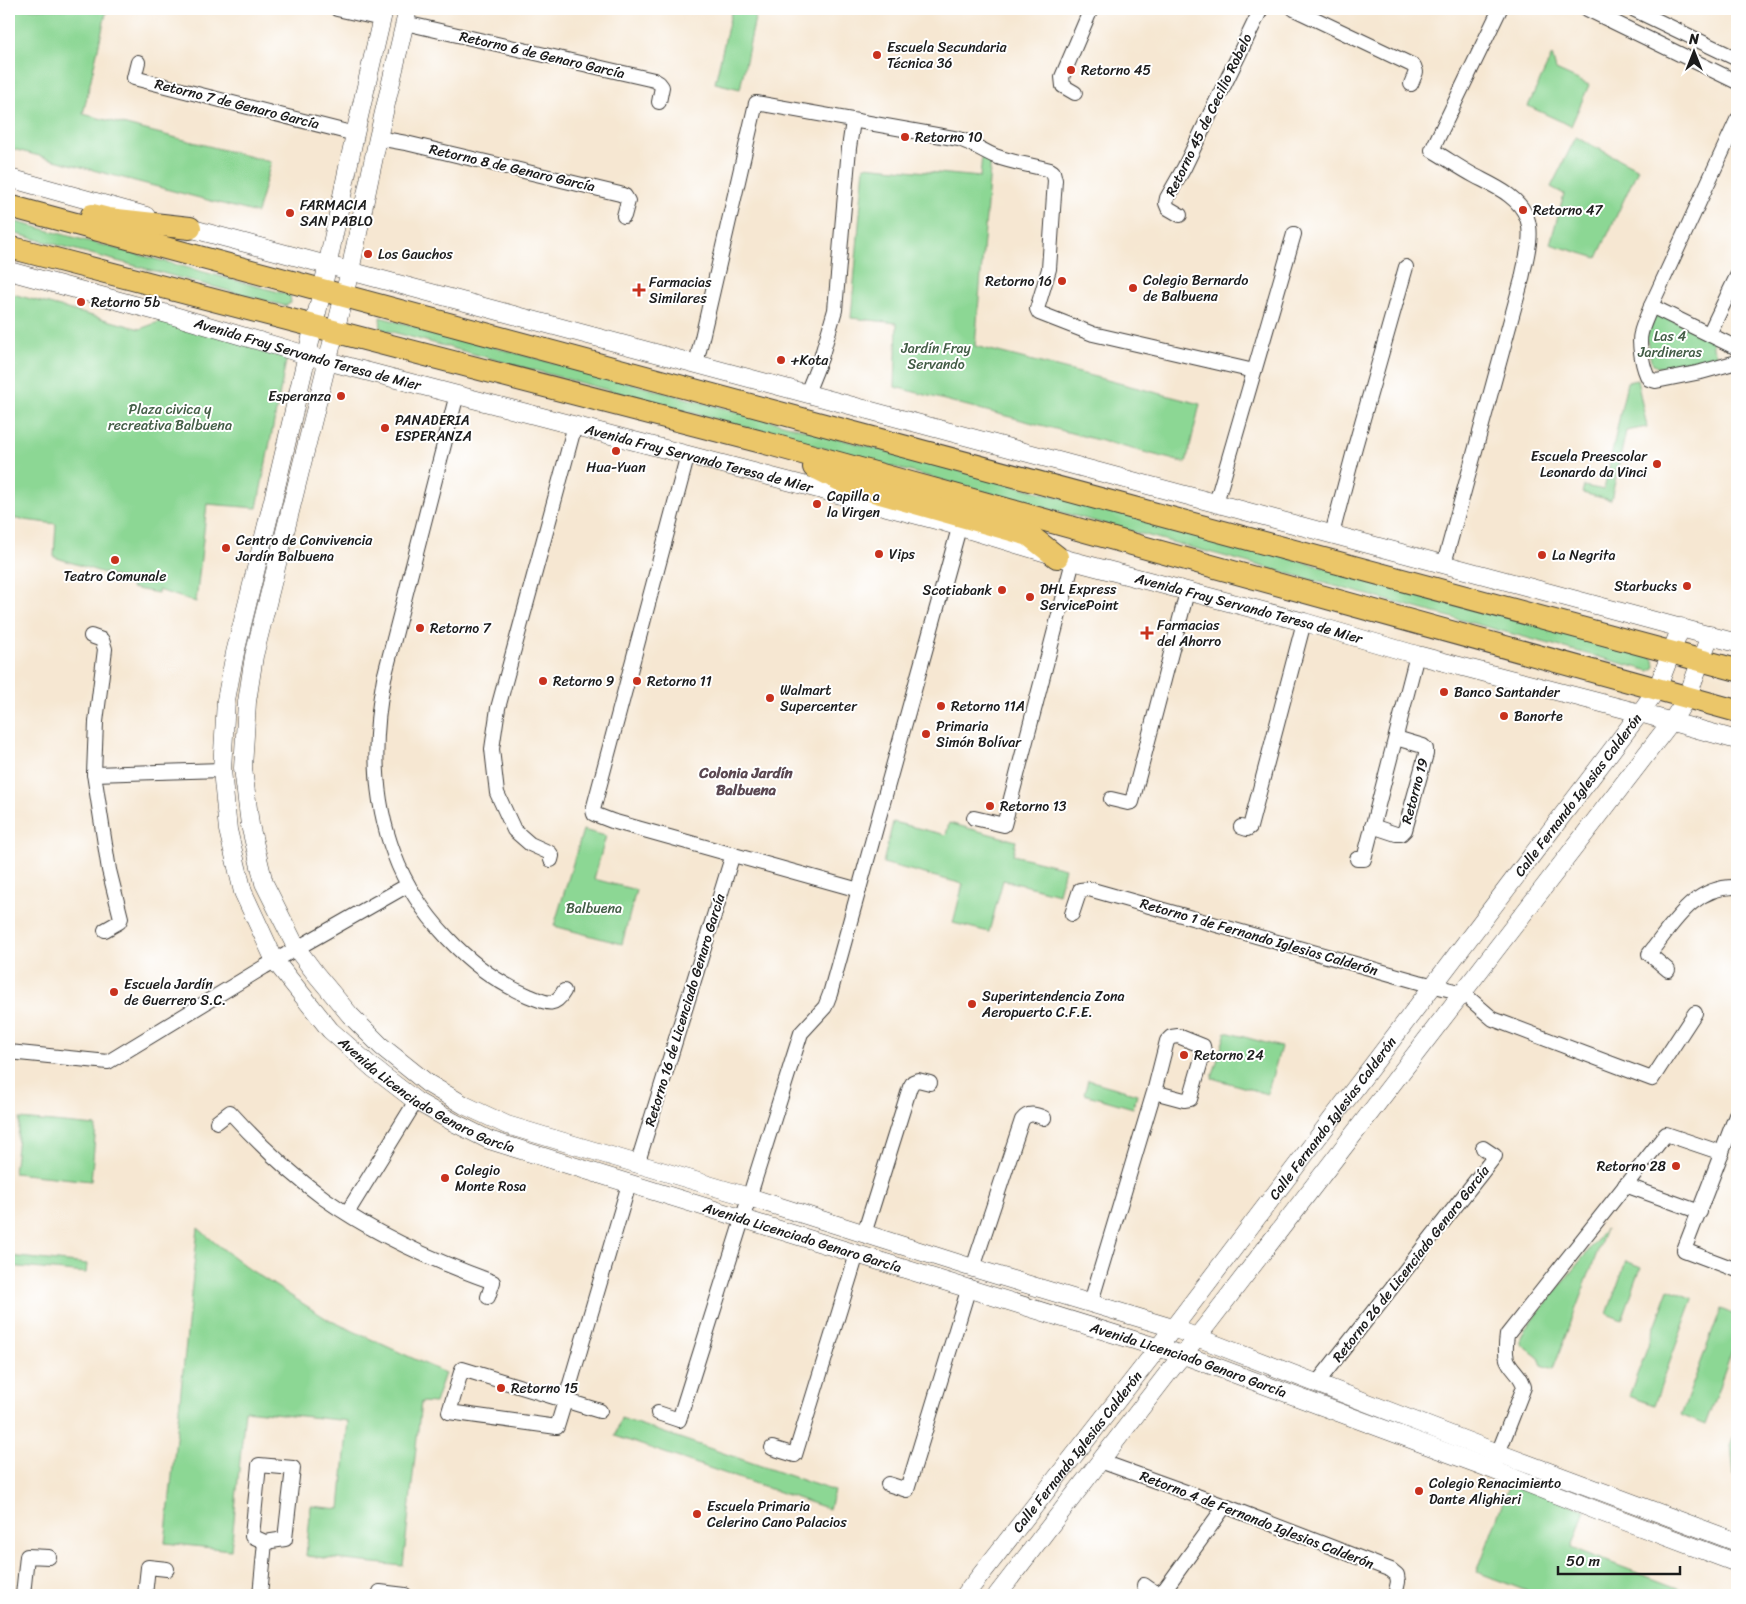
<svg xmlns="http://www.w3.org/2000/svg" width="1746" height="1604" font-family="Sriracha,sans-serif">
<rect width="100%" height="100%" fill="#fff"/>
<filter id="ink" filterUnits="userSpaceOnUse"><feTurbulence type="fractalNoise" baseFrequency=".02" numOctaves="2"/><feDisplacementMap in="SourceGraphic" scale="10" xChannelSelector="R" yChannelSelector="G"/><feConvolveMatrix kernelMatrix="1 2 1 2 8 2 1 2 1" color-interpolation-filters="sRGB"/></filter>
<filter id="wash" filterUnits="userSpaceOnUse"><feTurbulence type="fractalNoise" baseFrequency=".0096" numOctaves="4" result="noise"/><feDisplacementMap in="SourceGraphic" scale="20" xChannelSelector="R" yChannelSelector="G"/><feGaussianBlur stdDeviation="1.12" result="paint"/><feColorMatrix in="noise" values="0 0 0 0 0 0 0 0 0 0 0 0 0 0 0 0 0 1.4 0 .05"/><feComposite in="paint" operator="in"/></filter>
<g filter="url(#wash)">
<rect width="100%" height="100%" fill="#f6e7d2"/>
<g fill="#8cd794" stroke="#547a58">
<path d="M9,9H107L83,114L271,162L257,213L9,148Z"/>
<path d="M732,9H757L740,89L715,83Z"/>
<path d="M1552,55L1556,70L1589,85L1571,126L1528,106Z"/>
<path d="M1576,137L1638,169L1597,258L1550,244L1564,194L1551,187Z"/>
<path d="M982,155L991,157L975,346L1200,404L1186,463L895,387L897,323L851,318L864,166L980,177Z"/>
<path d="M9,220L290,295L291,303L285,306L9,232Z"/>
<path d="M9,293L140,329L164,320L288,351L257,508L207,504L196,602L158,590V593L131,588L132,582L54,557L56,524L9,518Z"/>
<path d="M1657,313L1713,340V348L1718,357L1715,361L1702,362L1696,359L1691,363L1683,362L1677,367H1656L1651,361L1646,336Z"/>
<path d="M380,317L1650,654L1654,660L1655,667L1650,671L381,329Z"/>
<path d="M1637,380L1647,427L1626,431L1611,500L1582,493L1584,486L1604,490L1627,382Z"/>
<path d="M893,822L946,835L949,823L1016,841L1013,855L1065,868L1059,894L1003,880L989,932L953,923L963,884L883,863Z"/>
<path d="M583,830L606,836L594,879L636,890L622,944L554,926Z"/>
<path d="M1226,1032L1281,1047L1267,1094L1212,1078Z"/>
<path d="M1088,1080L1137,1094L1133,1108L1084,1094Z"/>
<path d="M20,1119L96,1126L91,1181L14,1173Z"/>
<path d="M198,1228L214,1242L249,1269L327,1319L445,1373L435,1403L421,1402L403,1566L306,1556L311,1506L340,1509L348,1421L245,1410L231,1550L165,1543Z"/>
<path d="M1606,1229L1553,1369L1542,1365L1539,1358L1521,1344V1337L1525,1329Z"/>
<path d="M9,1256L87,1264L86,1273L9,1266Z"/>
<path d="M1626,1261L1641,1267L1622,1320L1607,1314Z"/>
<path d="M1669,1289L1693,1299L1654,1405L1629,1396Z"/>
<path d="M1721,1309L1737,1316V1338L1705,1425L1681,1415Z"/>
<path d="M621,1418L834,1491L829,1509L615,1436Z"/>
<path d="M1737,1427V1479L1734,1477L1731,1443Z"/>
<path d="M1510,1483L1585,1510L1572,1548L1696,1595H1537L1477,1572Z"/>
</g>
</g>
<g filter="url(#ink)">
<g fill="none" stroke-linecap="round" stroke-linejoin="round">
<g stroke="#3d3a37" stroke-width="16">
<g id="minor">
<path d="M337,9L382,19"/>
<path d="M1294,9L1414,66L1416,72L1411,84"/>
<path d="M1587,9L1737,82"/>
<path d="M1633,9L1737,59"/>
<path d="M405,23L654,80L659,83L662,87L659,102"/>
<path d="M138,62L134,78L355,134"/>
<path d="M1075,93L1063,86L1062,77L1091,9"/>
<path d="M1737,120L1651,306L1737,348"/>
<path d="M378,138L406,143L620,194L625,196L628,201L624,216"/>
<path d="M1180,215L1168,208L1166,203L1167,198L1184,168L1261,9"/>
<path d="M1651,306C1648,315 1643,324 1641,333C1638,343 1643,370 1649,379L1656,381L1701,372L1737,362"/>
<path d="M1709,334L1737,276"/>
<path d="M696,364L756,103L959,139C972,143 983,151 995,156C1013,163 1032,165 1050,170L1053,172L1055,180L1049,269L1037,309L1039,313L1093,334L1254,371"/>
<path d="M807,393L821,358L835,310L849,148L853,121"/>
<path d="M457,394L384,678C373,737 372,796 394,854C415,912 470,972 529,996C545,1002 554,1009 564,991"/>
<path d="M688,454L593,810L594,814L612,821L859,890"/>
<path d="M1216,503L1294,234"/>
<path d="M1332,534L1355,447L1406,267"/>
<path d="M1444,564L1522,279C1525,261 1534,236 1527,218C1519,196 1494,186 1475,176C1460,168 1446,158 1432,150L1500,9"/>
<path d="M91,636L102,640L105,649L96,722L94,774L109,870L121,918L119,922L105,930"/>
<path d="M94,774L222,770"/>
<path d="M1111,799L1128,803L1132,802L1187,592"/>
<path d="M974,818L1004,825L1073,561"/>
<path d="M1372,826L1396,834H1401L1405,830L1426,754V749L1423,746L1396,738"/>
<path d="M1241,827L1247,829L1250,827L1304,622"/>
<path d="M1357,859H1364L1417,655"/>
<path d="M551,860L552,856L550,853L530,844L514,830L497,793L492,749L498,708L575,425"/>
<path d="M1072,914L1080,890L1089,889L1419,982L1463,993L1493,1019L1652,1079L1695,1013"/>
<path d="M1668,970L1649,954C1673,924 1694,885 1737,887"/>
<path d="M9,1052L108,1062L264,967L408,885"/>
<path d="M1737,1113L1684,1250L1737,1270"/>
<path d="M217,1122L230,1112C258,1143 291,1174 325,1199C376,1235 434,1261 493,1282L488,1297"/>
<path d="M637,1165L733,854"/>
<path d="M1625,1185L1700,1212"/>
<path d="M347,1213L416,1101"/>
<path d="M864,1234L910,1087L913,1082L918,1080L930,1083"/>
<path d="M973,1268L1022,1120C1028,1112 1035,1114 1044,1118"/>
<path d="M1091,1302L1154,1092L1167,1041L1171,1037L1178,1036L1203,1046L1204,1051L1190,1099L1184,1100L1154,1092"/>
<path d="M1317,1383L1495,1156L1483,1148"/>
<path d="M600,1411L462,1369L449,1412L557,1427L565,1401L629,1184"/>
<path d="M658,1413L679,1420L801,1033L825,1007L830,994L959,528"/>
<path d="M772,1448L795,1455L857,1254"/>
<path d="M1100,1461L1225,1506L1391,1570L1397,1575L1398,1582L1396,1591"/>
<path d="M1495,1461L1524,1387C1522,1375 1511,1370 1507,1359C1505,1352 1506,1342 1507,1335L1666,1134L1722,1153"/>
<path d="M259,1465L293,1468L285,1539L265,1542L252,1536Z"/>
<path d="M888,1484L907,1490L969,1287"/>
<path d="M1144,1585L1151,1590L1158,1593L1165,1589L1225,1506"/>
<path d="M23,1595L27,1556L49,1557"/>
<path d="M145,1595L148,1567L167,1569"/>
<path d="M260,1595L265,1542"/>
<path d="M379,1595L380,1592L405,1595"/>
</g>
</g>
<g stroke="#3d3a37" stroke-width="19">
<g id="tertiary">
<path id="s1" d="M384,9L355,134L322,291L273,500L235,653L226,700L222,770L228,830L243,892L275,961L330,1030L373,1068L416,1101L453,1122L489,1140L1192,1358L1478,1464L1598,1511L1737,1563"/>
<path d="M408,9L378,138L350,271L254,656L247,702L243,768L250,825L264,883L297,949L315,973L350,1015L381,1046L427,1083L464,1105L507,1125L749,1197L973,1268L1173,1328L1498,1453L1737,1542"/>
<path d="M9,178L146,216"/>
<path d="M178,225L1737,643"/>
<path id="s2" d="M9,271L171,315L327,361L826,491L940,521L1073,561L1304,622L1417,655L1640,713L1737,740"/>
<path id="s3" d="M965,1595L1158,1348L1640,713L1657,689L1681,627"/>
<path d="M997,1595L1168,1373L1209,1322L1671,722L1687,698L1710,635"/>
</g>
</g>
<g stroke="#3d3a37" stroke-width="24">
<g id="primary">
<path d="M9,206L1737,670"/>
<path d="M92,215L108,219L190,228"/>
<path d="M9,247L773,445L1737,711"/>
<path d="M814,467L848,484L1029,535L1057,557"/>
</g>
</g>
<use href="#minor" stroke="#fff" stroke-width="14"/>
<use href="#tertiary" stroke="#fff" stroke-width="18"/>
<use href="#primary" stroke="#ebc669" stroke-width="22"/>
</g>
</g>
<g fill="#c8321e" stroke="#fff" stroke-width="2">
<circle cx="877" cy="55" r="5"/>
<circle cx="1071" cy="70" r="5"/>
<circle cx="905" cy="137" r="5"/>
<circle cx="1523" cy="210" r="5"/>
<circle cx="290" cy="213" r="5"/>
<circle cx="368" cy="254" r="5"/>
<circle cx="1062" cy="281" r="5"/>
<circle cx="1133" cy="288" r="5"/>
<path d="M636.5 282.5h5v5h5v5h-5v5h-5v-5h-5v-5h5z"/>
<circle cx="81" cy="302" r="5"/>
<circle cx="781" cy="360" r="5"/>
<circle cx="341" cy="396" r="5"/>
<circle cx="385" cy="428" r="5"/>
<circle cx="616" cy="451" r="5"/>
<circle cx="1657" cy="464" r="5"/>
<circle cx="817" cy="504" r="5"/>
<circle cx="226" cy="548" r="5"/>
<circle cx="879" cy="554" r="5"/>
<circle cx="1542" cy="555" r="5"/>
<circle cx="115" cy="560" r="5"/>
<circle cx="1687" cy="586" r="5"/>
<circle cx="1002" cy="590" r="5"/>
<circle cx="1030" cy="597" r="5"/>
<circle cx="420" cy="628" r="5"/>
<path d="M1144.5 625.5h5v5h5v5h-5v5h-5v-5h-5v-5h5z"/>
<circle cx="543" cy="681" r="5"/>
<circle cx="637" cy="681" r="5"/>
<circle cx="1444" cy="692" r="5"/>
<circle cx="770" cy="698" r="5"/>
<circle cx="941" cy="706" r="5"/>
<circle cx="1504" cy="716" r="5"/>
<circle cx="926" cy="734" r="5"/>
<circle cx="990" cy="806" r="5"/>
<circle cx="114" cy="992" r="5"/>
<circle cx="972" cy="1004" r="5"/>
<circle cx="1184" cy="1055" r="5"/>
<circle cx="1676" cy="1166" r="5"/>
<circle cx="445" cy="1178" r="5"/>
<circle cx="501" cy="1388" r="5"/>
<circle cx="1419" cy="1491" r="5"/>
<circle cx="697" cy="1514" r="5"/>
</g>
<g text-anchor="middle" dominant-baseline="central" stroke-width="4" stroke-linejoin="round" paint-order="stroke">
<g font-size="14" fill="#1c1c1c" stroke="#fff" text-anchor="start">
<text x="887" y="47">Escuela Secundaria<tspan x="887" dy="16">Técnica 36</tspan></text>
<text x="1081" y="70">Retorno 45</text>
<text x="915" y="137">Retorno 10</text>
<text x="300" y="205">FARMACIA<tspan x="300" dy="16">SAN PABLO</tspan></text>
<text x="1533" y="210">Retorno 47</text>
<text x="378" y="254">Los Gauchos</text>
<text x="1143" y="280">Colegio Bernardo<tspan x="1143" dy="16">de Balbuena</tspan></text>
<text x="1052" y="281" text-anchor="end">Retorno 16</text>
<text x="649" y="282">Farmacias<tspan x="649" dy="16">Similares</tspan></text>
<text x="91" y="302">Retorno 5b</text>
<text x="791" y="360">+Kota</text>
<text x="331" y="396" text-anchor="end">Esperanza</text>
<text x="395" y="420">PANADERIA<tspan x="395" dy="16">ESPERANZA</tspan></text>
<text x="1647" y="456" text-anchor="end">Escuela Preescolar<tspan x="1647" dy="16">Leonardo da Vinci</tspan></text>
<text x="616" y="467" text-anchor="middle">Hua-Yuan</text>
<text x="827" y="496">Capilla a<tspan x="827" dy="16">la Virgen</tspan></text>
<text x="236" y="540">Centro de Convivencia<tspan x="236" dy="16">Jardín Balbuena</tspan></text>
<text x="889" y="554">Vips</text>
<text x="1552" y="555">La Negrita</text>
<text x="115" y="576" text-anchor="middle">Teatro Comunale</text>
<text x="1677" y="586" text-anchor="end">Starbucks</text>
<text x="1040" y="589">DHL Express<tspan x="1040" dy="16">ServicePoint</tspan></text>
<text x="992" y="590" text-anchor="end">Scotiabank</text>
<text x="1157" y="625">Farmacias<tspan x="1157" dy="16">del Ahorro</tspan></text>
<text x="430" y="628">Retorno 7</text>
<text x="553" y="681">Retorno 9</text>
<text x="647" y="681">Retorno 11</text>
<text x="780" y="690">Walmart<tspan x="780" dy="16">Supercenter</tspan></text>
<text x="1454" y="692">Banco Santander</text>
<text x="951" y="706">Retorno 11A</text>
<text x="1514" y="716">Banorte</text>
<text x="936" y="726">Primaria<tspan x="936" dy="16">Simón Bolívar</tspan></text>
<text x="1000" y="806">Retorno 13</text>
<text x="124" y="984">Escuela Jardín<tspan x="124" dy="16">de Guerrero S.C.</tspan></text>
<text x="982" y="996">Superintendencia Zona<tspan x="982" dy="16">Aeropuerto C.F.E.</tspan></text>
<text x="1194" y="1055">Retorno 24</text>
<text x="1666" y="1166" text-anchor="end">Retorno 28</text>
<text x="455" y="1170">Colegio<tspan x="455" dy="16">Monte Rosa</tspan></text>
<text x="511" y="1388">Retorno 15</text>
<text x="1429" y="1483">Colegio Renacimiento<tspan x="1429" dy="16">Dante Alighieri</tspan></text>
<text x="707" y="1506">Escuela Primaria<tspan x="707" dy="16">Celerino Cano Palacios</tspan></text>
</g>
<g font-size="14" fill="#1c1c1c" stroke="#fff">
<text transform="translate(542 55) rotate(13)">Retorno 6 de Genaro García</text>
<text transform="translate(237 104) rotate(14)">Retorno 7 de Genaro García</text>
<text transform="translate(1209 115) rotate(-64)">Retorno 45 de Cecilio Robelo</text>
<text transform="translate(512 168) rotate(13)">Retorno 8 de Genaro García</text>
<text stroke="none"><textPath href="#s2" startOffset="310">Avenida Fray Servando Teresa de Mier</textPath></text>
<text stroke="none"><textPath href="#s2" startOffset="715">Avenida Fray Servando Teresa de Mier</textPath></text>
<text stroke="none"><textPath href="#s2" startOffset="1285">Avenida Fray Servando Teresa de Mier</textPath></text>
<text transform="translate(1415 791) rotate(-75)">Retorno 19</text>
<text stroke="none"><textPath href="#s3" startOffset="1008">Calle Fernando Iglesias Calderón</textPath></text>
<text transform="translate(1259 937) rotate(16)">Retorno 1 de Fernando Iglesias Calderón</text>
<text transform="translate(685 1010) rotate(-73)">Retorno 16 de Licenciado Genaro García</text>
<text stroke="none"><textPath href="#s1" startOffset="1185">Avenida Licenciado Genaro García</textPath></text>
<text stroke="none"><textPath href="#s3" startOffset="602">Calle Fernando Iglesias Calderón</textPath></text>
<text stroke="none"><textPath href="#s1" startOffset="1590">Avenida Licenciado Genaro García</textPath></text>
<text transform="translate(1411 1264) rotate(-52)">Retorno 26 de Licenciado Genaro García</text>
<text stroke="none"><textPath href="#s1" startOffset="1995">Avenida Licenciado Genaro García</textPath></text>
<text stroke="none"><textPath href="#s3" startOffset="182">Calle Fernando Iglesias Calderón</textPath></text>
<text transform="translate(1257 1520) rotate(21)">Retorno 4 de Fernando Iglesias Calderón</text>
</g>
<g font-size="14" fill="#435d46" stroke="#fff">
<text x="1670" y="336">Las 4<tspan x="1670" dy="16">Jardineras</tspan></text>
<text x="936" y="348">Jardín Fray<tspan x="936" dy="16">Servando</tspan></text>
<text x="170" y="409">Plaza civica y<tspan x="170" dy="16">recreativa Balbuena</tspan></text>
<text x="594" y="908">Balbuena</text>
</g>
<g font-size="15" font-weight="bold" fill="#5b4952" stroke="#fff">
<text x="746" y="773">Colonia Jardín<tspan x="746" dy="17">Balbuena</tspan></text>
</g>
</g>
<rect width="1746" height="1604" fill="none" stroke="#fff" stroke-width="30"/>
<g transform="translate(1694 52)" stroke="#ffffff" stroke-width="4" paint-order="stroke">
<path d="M0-4L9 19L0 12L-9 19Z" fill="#1c1c1c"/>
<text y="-8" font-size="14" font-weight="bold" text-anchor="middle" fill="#1c1c1c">N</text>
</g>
<path d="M1558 1566v8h122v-8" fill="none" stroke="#1c1c1c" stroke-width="2.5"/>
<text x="1566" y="1566" font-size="15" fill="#1c1c1c" stroke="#ffffff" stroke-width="4" paint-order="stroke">50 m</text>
</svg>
